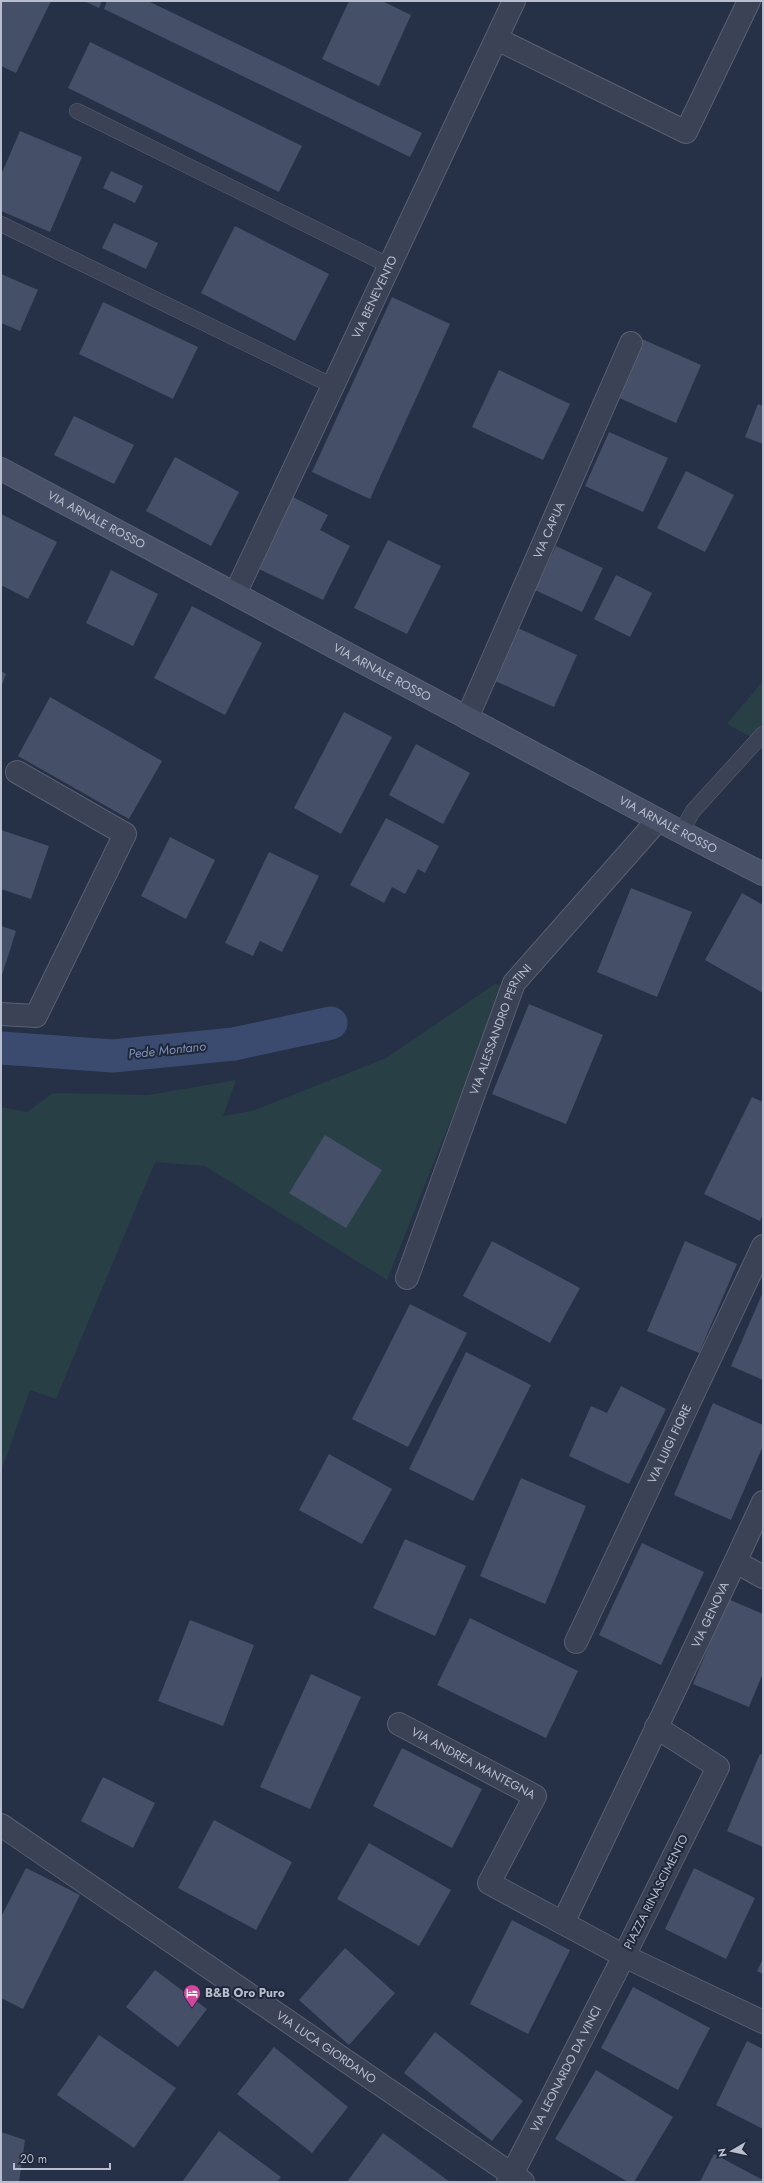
<svg xmlns="http://www.w3.org/2000/svg" width="764" height="2183" font-family="Jost,sans-serif">
<rect width="100%" height="100%" fill="#263046"/>
<g fill="#283f46">
<path d="M763,681V744L727,724Z"/>
<path d="M495,984L504,986L387,1280L205,1166L155,1162L56,1399L30,1390L1,1472V1107L27,1112L53,1093L148,1095L236,1080L223,1116L252,1111L386,1058Z"/>
</g>
<g fill="none" stroke-linecap="round" stroke-linejoin="round">
<path stroke="#3b4b6f" stroke-width="33" d="M1,1048L113,1056L234,1044L331,1023"/>
</g>
<g fill="#454f68">
<path d="M1,1H51L16,73L1,66Z"/>
<path d="M84,1H102L99,8Z"/>
<path d="M107,1H148L422,133L410,157L104,9Z"/>
<path d="M349,1H382L411,15L379,86L322,59Z"/>
<path d="M90,42L302,146L279,192L68,88Z"/>
<path d="M20,131L82,157L50,232L1,211V175Z"/>
<path d="M111,171L143,186L135,203L103,188Z"/>
<path d="M114,223L158,243L146,269L102,248Z"/>
<path d="M235,226L329,274L295,341L201,293Z"/>
<path d="M1,274L38,290L20,331L1,323Z"/>
<path d="M392,297L450,324L370,499L312,472Z"/>
<path d="M103,302L198,347L173,399L79,354Z"/>
<path d="M642,339L701,365L676,423L617,397Z"/>
<path d="M499,370L570,404L543,460L472,427Z"/>
<path d="M758,404L763,406V444L745,437Z"/>
<path d="M74,416L134,445L114,484L54,455Z"/>
<path d="M609,432L668,458L643,512L585,486Z"/>
<path d="M175,457L239,492L211,546L146,511Z"/>
<path d="M686,471L734,495L705,552L657,528Z"/>
<path d="M289,495L328,515L320,530L350,546L323,600L257,568Z"/>
<path d="M1,514L57,542L28,599L1,585Z"/>
<path d="M388,540L441,566L407,634L354,608Z"/>
<path d="M556,546L603,568L582,612L535,590Z"/>
<path d="M111,570L158,594L133,646L86,623Z"/>
<path d="M616,575L652,593L630,637L594,619Z"/>
<path d="M192,606L262,643L225,715L154,678Z"/>
<path d="M518,628L577,655L554,707L495,681Z"/>
<path d="M1,671L6,674L1,687Z"/>
<path d="M50,697L162,761L129,819L18,756Z"/>
<path d="M344,712L392,737L341,834L294,808Z"/>
<path d="M416,744L470,773L443,824L389,795Z"/>
<path d="M386,818L439,846L425,873L418,869L405,894L392,887L384,903L350,885Z"/>
<path d="M1,830L49,846L31,899L1,889Z"/>
<path d="M170,837L215,860L186,919L141,896Z"/>
<path d="M269,852L319,876L282,952L260,941L253,956L225,943Z"/>
<path d="M631,888L692,912L657,997L597,972Z"/>
<path d="M742,893L763,905V993L705,960Z"/>
<path d="M1,926L16,931L1,978Z"/>
<path d="M529,1004L603,1035L566,1124L492,1094Z"/>
<path d="M752,1097L763,1102V1214L760,1221L704,1194Z"/>
<path d="M325,1135L382,1170L346,1228L289,1193Z"/>
<path d="M492,1241L580,1288L550,1343L463,1296Z"/>
<path d="M685,1241L737,1264L699,1353L647,1331Z"/>
<path d="M763,1292V1380L731,1366Z"/>
<path d="M410,1304L467,1333L408,1447L352,1419Z"/>
<path d="M466,1352L531,1385L473,1501L409,1469Z"/>
<path d="M621,1386L666,1409L629,1484L569,1456L591,1406L607,1413Z"/>
<path d="M713,1403L763,1425V1446L731,1520L674,1495Z"/>
<path d="M329,1454L392,1489L362,1544L299,1510Z"/>
<path d="M521,1478L586,1506L545,1604L480,1576Z"/>
<path d="M405,1539L466,1566L435,1636L373,1608Z"/>
<path d="M642,1543L704,1572L661,1665L599,1635Z"/>
<path d="M728,1599L763,1614V1673L749,1707L693,1684Z"/>
<path d="M470,1618L578,1671L546,1738L437,1685Z"/>
<path d="M190,1620L254,1645L223,1726L158,1701Z"/>
<path d="M311,1674L361,1697L310,1809L260,1787Z"/>
<path d="M402,1748L482,1789L452,1848L373,1806Z"/>
<path d="M760,1754L763,1755V1847L727,1831Z"/>
<path d="M103,1777L155,1803L133,1848L81,1821Z"/>
<path d="M214,1820L292,1862L256,1930L178,1888Z"/>
<path d="M369,1843L451,1890L419,1946L337,1899Z"/>
<path d="M26,1868L80,1895L23,2009L1,1998V1917Z"/>
<path d="M694,1868L755,1898L726,1959L665,1929Z"/>
<path d="M512,1920L570,1950L528,2034L470,2004Z"/>
<path d="M345,1948L395,1993L349,2045L299,2000Z"/>
<path d="M763,1959V1974L757,1971Z"/>
<path d="M155,1970L207,2009L178,2047L126,2007Z"/>
<path d="M633,1987L710,2028L678,2090L601,2048Z"/>
<path d="M435,2032L523,2101L492,2141L404,2073Z"/>
<path d="M99,2035L176,2088L134,2148L57,2095Z"/>
<path d="M747,2041L763,2049V2129L716,2105Z"/>
<path d="M274,2047L348,2107L312,2153L237,2094Z"/>
<path d="M596,2070L673,2117L634,2182H628L555,2139Z"/>
<path d="M219,2131L281,2177L277,2182H182Z"/>
<path d="M1,2132L25,2140L19,2182H1Z"/>
<path d="M383,2133L450,2182H347Z"/>
<path d="M714,2154L763,2180V2182H700Z"/>
</g>
<g fill="none" stroke-linecap="round" stroke-linejoin="round">
<g stroke="#596072" stroke-width="16">
<g id="lane">
<path d="M77,111L390,266"/>
<path d="M1,224L333,386"/>
<path d="M681,832L693,811L763,734"/>
</g>
</g>
<g stroke="#596072" stroke-width="24">
<g id="street">
<path d="M497,39L686,132L749,1"/>
<path id="s1" d="M235,594L514,1"/>
<path id="s2" d="M467,718L631,343"/>
<path d="M1,1014L36,1016L125,834L17,772"/>
<path id="s3" d="M407,1278L514,983L658,820"/>
<path d="M736,1562L763,1577"/>
<path id="s4" d="M576,1642L763,1246"/>
<path id="s5" d="M399,1724L535,1796L489,1883L563,1923"/>
<path id="s6" d="M656,1727L718,1767L624,1956L563,1923C630,1783 698,1643 763,1502"/>
<path id="s7" d="M1,1825L523,2182"/>
<path id="s8" d="M508,2182L624,1956L763,2022"/>
</g>
</g>
<g stroke="#596072" stroke-width="24">
<g id="secondary">
<path id="s9" d="M1,469L681,832L763,874"/>
</g>
</g>
<use href="#lane" stroke="#3b4255" stroke-width="15"/>
<use href="#street" stroke="#3b4255" stroke-width="22"/>
<use href="#secondary" stroke="#485168" stroke-width="22"/>
</g>
<defs>
<g id="hotel-pin" transform="scale(0.9)"><path d="M0 17L-7.5 6A9.5 9.5 0 1 1 7.5 6Z" fill="#d1479c" stroke="#1f273a"/><path d="M-6-4.5h1.5V1H6V5H4.5V3h-9V5H-6ZM-4 0a1.8 1.8 0 1 1 3.6 0ZM.5 0V-2.5h3Q6-2.5 6 0Z" fill="#fff"/></g>
</defs>
<g fill-rule="evenodd">
<use href="#hotel-pin" x="192" y="1993"/>
</g>
<g text-anchor="middle" dominant-baseline="central" stroke-width="4" stroke-linejoin="round" paint-order="stroke">
<g font-size="12" fill="#b8bece" stroke="#1f273a">
<text stroke="none"><textPath href="#s1" startOffset="328">VIA BENEVENTO</textPath></text>
<text stroke="none"><textPath href="#s9" startOffset="108">VIA ARNALE ROSSO</textPath></text>
<text stroke="none"><textPath href="#s2" startOffset="205">VIA CAPUA</textPath></text>
<text stroke="none"><textPath href="#s9" startOffset="432">VIA ARNALE ROSSO</textPath></text>
<text stroke="none"><textPath href="#s9" startOffset="756">VIA ARNALE ROSSO</textPath></text>
<text stroke="none"><textPath href="#s3" startOffset="266">VIA ALESSANDRO PERTINI</textPath></text>
<text stroke="none"><textPath href="#s4" startOffset="219">VIA LUIGI FIORE</textPath></text>
<text stroke="none"><textPath href="#s6" startOffset="696">VIA GENOVA</textPath></text>
<text stroke="none"><textPath href="#s5" startOffset="84">VIA ANDREA MANTEGNA</textPath></text>
<text transform="translate(656 1892) rotate(-63)">PIAZZA RINASCIMENTO</text>
<text stroke="none"><textPath href="#s7" startOffset="394">VIA LUCA GIORDANO</textPath></text>
<text stroke="none"><textPath href="#s8" startOffset="127">VIA LEONARDO DA VINCI</textPath></text>
</g>
<g font-size="12" font-weight="bold" fill="#b8bece" stroke="#1f273a" text-anchor="start">
<text x="205" y="1993">B&amp;B Oro Puro</text>
</g>
<g font-size="13" font-style="italic" fill="#7e8fb7" stroke="#1f273a">
<text transform="translate(167 1050) rotate(-6)">Pede Montano</text>
</g>
</g>
<rect width="764" height="2183" fill="none" stroke="#b8bece" stroke-width="4"/>
<g transform="translate(732 2151) rotate(261)" stroke="#1f273a" stroke-width="3" paint-order="stroke">
<path d="M0-3L7 15L0 10L-7 15Z" fill="#b8bece"/>
<text y="-6" font-size="11" font-weight="bold" text-anchor="middle" fill="#b8bece">N</text>
</g>
<path d="M14 2163v6h96v-6" fill="none" stroke="#b8bece" stroke-width="2"/>
<text x="20" y="2163" font-size="12" fill="#b8bece" stroke="#1f273a" stroke-width="3" paint-order="stroke">20 m</text>
</svg>
